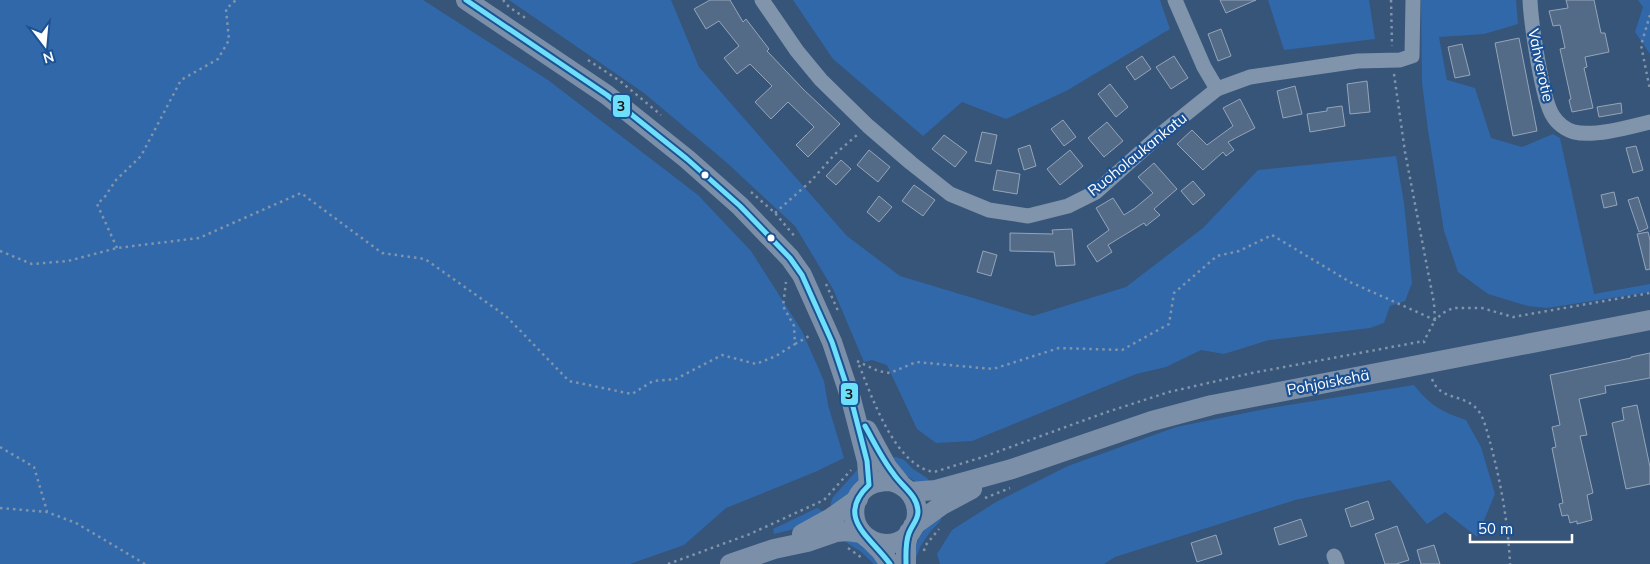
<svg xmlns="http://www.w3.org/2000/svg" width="1650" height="564" font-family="Mulish,sans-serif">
<rect width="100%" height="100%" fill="#375479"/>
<g fill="#3168aa">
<path d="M0,0H423L548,80L698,195L751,251L802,331L824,381L828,405L844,458L815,472L726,508L684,545L630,564H0Z"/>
<path d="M509,0H671L699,67L847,236L900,276L1033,316L1126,287L1203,228L1258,170L1396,156L1404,203L1412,283L1405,301L1390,306L1384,323L1370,328L1269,340L1224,354L1201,350L1166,367L1136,374L972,441L936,443L917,429L887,365L872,360L864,362L833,289L795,226L726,162L644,93Z"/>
<path d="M793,0H1160L1170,29L1066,91L1006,119L962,102L923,136L833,59Z"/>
<path d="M1268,0H1369L1375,39L1284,50Z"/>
<path d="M1421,0H1516L1518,24L1484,34L1439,37L1447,80L1475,88L1491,138L1522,147L1553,134L1560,138L1594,294L1650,284V292L1547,308L1528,306L1488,294L1458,272L1444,231L1428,130L1422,83Z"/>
<path d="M1638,0H1650V54L1635,32L1643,7Z"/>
<path d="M1414,385C1431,406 1440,411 1466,420L1481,447L1495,494L1477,537L1445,512L1427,524L1390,480L1295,500L1115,557L1104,564H940L937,554L952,530L996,502L1068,466L1176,427L1270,408Z"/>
<path d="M896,457L904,460L913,469L927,478L930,482L920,485L904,474L890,458Z"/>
<path d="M859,468L861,478L849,495L831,506V502L833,497Z"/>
<path d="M817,508L824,512L794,529L774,534L773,529Z"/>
<path d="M941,513V520L930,532L920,547L917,556L912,558C919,533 923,531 941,513Z"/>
<path d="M844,541H857L882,564H874L860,551Z"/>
</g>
<g fill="#546b88" stroke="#94a5ba">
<path d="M710,0H730L743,22L746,19L769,49L767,51L803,89L840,124L808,157L796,145L814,127L788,102L771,119L755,102L772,86L750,64L737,74L724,58L739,46L719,21L706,29L694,9Z"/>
<path d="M1220,0H1256L1226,13Z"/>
<path d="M1566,0H1594L1601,33H1605L1609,52L1585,57L1587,67L1584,68L1593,108L1572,112L1569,100L1571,99L1560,49L1565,48L1560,25L1553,26L1549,11L1568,8Z"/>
<path d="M1221,29L1231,56L1218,61L1208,34Z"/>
<path d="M1519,38L1537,131L1513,136L1495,43Z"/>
<path d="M1462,44L1470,75L1455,78L1448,47Z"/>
<path d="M1142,56L1151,69L1135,80L1126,67Z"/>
<path d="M1174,56L1188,78L1171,89L1156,67Z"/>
<path d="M1367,81L1370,112L1350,114L1347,84Z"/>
<path d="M1110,84L1128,107L1116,117L1098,94Z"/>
<path d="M1295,86L1302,114L1283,118L1277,91Z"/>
<path d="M1240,99L1255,128L1228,142L1234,150L1226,156L1223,152L1203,170L1177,144L1192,130L1207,145L1233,126L1223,108Z"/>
<path d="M1621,103L1622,113L1599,117L1597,107Z"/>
<path d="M1342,106L1345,126L1310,132L1307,114L1327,111V108Z"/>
<path d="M1063,120L1076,137L1064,146L1051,129Z"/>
<path d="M1107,122L1123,141L1104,157L1088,138Z"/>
<path d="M982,132L997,135L991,164L975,161Z"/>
<path d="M944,135L967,152L955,167L932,149Z"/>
<path d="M1030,145L1036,166L1024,170L1018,149Z"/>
<path d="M1636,146L1643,170L1633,173L1626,148Z"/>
<path d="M869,150L890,167L878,182L857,165Z"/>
<path d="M1070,150L1083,166L1060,185L1047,169Z"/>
<path d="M841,160L851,169L836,185L826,176Z"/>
<path d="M1154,163L1177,189L1154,209L1160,215L1146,226L1144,223L1108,245L1112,252L1097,262L1087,246L1109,230L1096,208L1113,198L1124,215L1135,208L1153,193L1138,177Z"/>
<path d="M997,170L1020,174L1017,194L993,190Z"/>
<path d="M1193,181L1205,195L1193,205L1181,191Z"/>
<path d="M914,185L935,200L923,216L902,201Z"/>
<path d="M1614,192L1617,205L1604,208L1601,195Z"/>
<path d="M879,196L892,207L879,222L867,212Z"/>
<path d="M1638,197L1648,228L1639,232L1628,200Z"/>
<path d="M1072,229L1075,265L1056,266L1054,252L1010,251V233L1053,234L1052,230Z"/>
<path d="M1648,232L1650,240V269L1646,270L1637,234Z"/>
<path d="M983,251L997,255L991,276L977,272Z"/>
<path d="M1650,353V378L1605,386L1606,393L1579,399L1587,435L1580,436L1593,493L1587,495L1592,520L1577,524V521L1570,523L1568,515L1562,516L1559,504L1563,503L1552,448L1556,447L1552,427L1560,425L1550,375L1631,358V357Z"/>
<path d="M1637,405L1650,467V484L1626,489L1612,423L1624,420L1622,408Z"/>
<path d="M1368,501L1374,519L1351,527L1345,509Z"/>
<path d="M1301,519L1307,536L1279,545L1274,528Z"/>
<path d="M1397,526L1409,560L1396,564H1385L1375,534Z"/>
<path d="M1216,535L1222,554L1197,562L1191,543Z"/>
<path d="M1434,545L1440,564H1421L1417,550Z"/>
</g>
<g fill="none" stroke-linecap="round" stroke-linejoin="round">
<g stroke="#8094ab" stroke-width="2.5" stroke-dasharray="2.5 4" stroke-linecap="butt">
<path d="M503,0L509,7L527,19"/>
<path d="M1391,0L1392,46"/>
<path d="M1650,15L1641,45L1650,90"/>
<path d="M588,60L620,81L661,115"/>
<path d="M1394,74L1405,152L1434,303L1435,320L1424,341L1425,347"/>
<path d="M751,192L775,213L796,238"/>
<path d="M775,213L811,181L835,154L857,135"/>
<path d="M117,248L97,204L104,198L116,180L141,156L181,80L218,59L229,40L226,9L236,0"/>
<path d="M0,251L32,264L68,261L117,248L199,238L301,193L382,253L425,259L506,316L569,381L632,394L653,381L676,379L722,355L756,364L776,356L795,344L794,326L783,306L786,282"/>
<path d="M826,284L839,313"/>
<path d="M795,344L811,335"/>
<path d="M857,361L878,371L890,373L916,362L993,369L1059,348L1122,350L1169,324L1174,293L1217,256L1239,251L1272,235L1350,282L1435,320L1443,313L1453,308H1482L1513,317L1650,293"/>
<path d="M859,365C872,397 895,466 934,472L983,457L1107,412L1169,392L1252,373L1424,341"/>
<path d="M1432,379C1440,400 1461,394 1475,407C1484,415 1487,432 1490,442C1501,483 1508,522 1510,564"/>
<path d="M0,447L34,467L47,511"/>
<path d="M985,498L1010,488"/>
<path d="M0,508L47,512L76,523L145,564"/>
<path d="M848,548L862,558"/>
<path d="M924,551L925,546L939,529"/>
<path d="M668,564L750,534L824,500L851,470"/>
</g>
<g stroke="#8094ab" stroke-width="15">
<path d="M762,0L797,51L821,80L868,126L911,163L950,194L989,210L1028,216L1068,206L1096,192L1161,134L1217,89L1250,77L1358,61L1400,60L1412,56L1413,0"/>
<path d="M1175,0L1204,67L1217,89"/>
<path d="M1530,0C1531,22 1542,100 1553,116C1557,123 1566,130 1574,132C1594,137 1630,127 1650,122"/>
<path d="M1334,556L1337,564"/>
</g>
<g stroke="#7b90a8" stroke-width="20">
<path d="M466,0L607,95L687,159L740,206L790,258L802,275L832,342L851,399L867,461L869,485"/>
<path d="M867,430L887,467L900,483"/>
<path d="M890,481C930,490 923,545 885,544C876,543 868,540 862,533C850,519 852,496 868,486C875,482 882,481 890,481Z"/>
<path d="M910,492L936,490L1012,469L1152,421L1212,405L1650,320"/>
<path d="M913,526L942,505L972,489"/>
<path d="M802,534L831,518L858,499"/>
<path d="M869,539L881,551L890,564"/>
<path d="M730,564L774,549L807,542L836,532L847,531L862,533"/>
<path d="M906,564V544L909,532"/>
</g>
<g stroke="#1c5194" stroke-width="9">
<g id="bus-1">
<path d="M466,0L607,95L687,159L740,206L790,258L802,275L832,342L851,399L867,461L869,485C834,518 872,538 890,564"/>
<path d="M865,426C874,442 882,459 893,473C901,486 918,495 918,512C918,520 912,525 909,533C905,543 906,554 906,564"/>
</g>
</g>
<use href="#bus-1" stroke="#6ddff8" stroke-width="5"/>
</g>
<g fill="#fff" stroke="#1c5194" stroke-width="2">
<circle cx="705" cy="175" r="4.5"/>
<circle cx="771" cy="238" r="4.5"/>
</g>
<g text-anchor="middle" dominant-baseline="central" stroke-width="4.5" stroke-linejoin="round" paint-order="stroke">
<g font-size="15" fill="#fff" stroke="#1c5194">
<text transform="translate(1541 65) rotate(78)">Vahverotie</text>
<text transform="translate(1137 154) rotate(-39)">Ruoholaukankatu</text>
<text transform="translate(1328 382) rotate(-11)">Pohjoiskehä</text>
</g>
</g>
<g stroke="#1c5194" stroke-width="2">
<rect x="612" y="94" width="19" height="24" rx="5" fill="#6ddff8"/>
<rect x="840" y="382" width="19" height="24" rx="5" fill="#6ddff8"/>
</g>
<g font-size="14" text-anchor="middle" font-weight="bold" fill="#111">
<text x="621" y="111">3</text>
<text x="849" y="399">3</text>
</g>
<g transform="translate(45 45) rotate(164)" stroke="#1c5194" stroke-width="4" paint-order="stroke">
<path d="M0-4L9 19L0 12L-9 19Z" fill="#ffffff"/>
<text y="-8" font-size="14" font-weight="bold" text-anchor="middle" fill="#ffffff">N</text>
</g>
<path d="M1470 534v8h102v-8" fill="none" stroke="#ffffff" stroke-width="2.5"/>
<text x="1478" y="534" font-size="15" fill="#ffffff" stroke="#1c5194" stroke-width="4" paint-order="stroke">50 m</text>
</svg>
